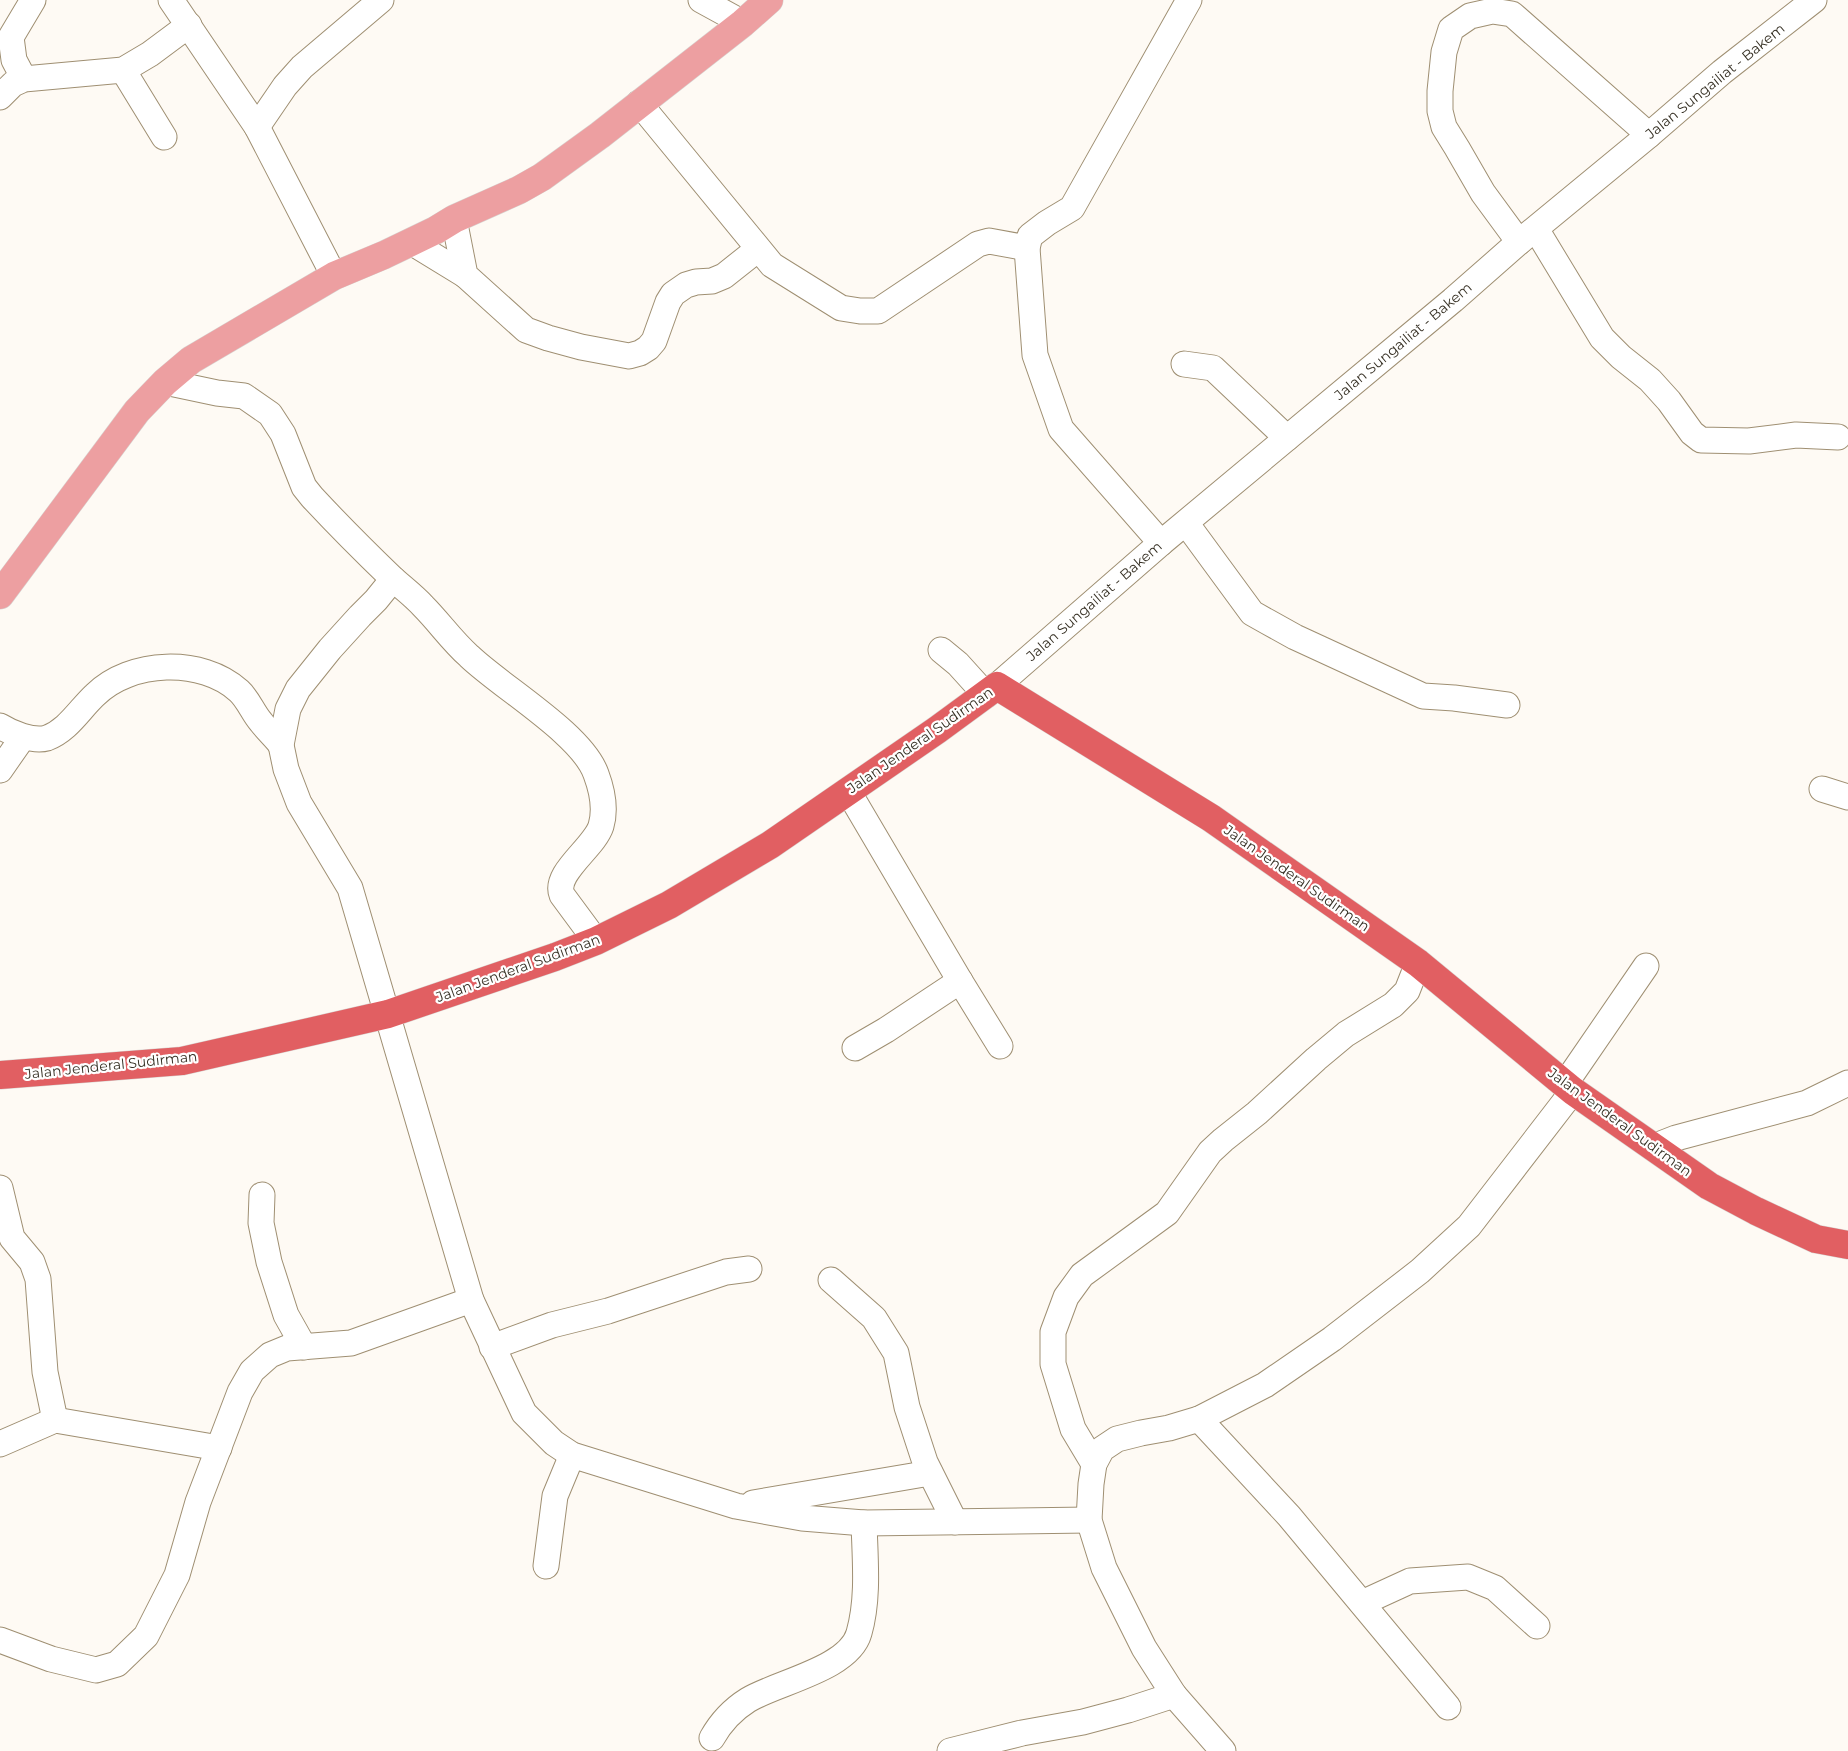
<svg xmlns="http://www.w3.org/2000/svg" width="1848" height="1751" font-family="Montserrat,sans-serif">
<rect width="100%" height="100%" fill="#fefaf4"/>
<g fill="none" stroke-linecap="round" stroke-linejoin="round">
<g stroke="#9f8f72" stroke-width="27">
<g id="minor">
<path d="M171,0L257,127L334,276"/>
<path d="M701,0L743,23"/>
<path d="M123,70L164,137"/>
<path d="M24,79L14,60L11,37L33,0"/>
<path d="M0,97L13,84L24,79L123,70L150,54L189,25"/>
<path d="M639,103L772,265L841,308L860,311H878L978,244L989,241L1027,248"/>
<path d="M257,127L285,86L302,67L381,0"/>
<path d="M454,219L465,275L526,330L548,338L581,347L629,356L640,353L648,348L654,341L668,302L673,294L686,285L696,282L712,281L724,276L758,249"/>
<path d="M1536,229L1602,338L1621,357L1650,380L1669,401L1692,433L1701,440L1749,441L1796,435L1838,437"/>
<path d="M411,242L465,275"/>
<path d="M1519,242L1483,193L1457,148L1444,127L1440,111V91L1444,52L1451,29L1470,16L1492,11L1512,14L1649,135"/>
<path d="M1184,364L1213,368L1287,438"/>
<path d="M165,382L217,393L244,396L270,414L283,434L304,487L312,497C338,525 365,552 392,578C402,587 414,596 423,606C439,622 452,641 469,656C501,687 582,734 596,774C602,790 606,809 601,826C594,848 553,873 562,895L596,941"/>
<path d="M1186,523L1252,613L1268,622L1295,637L1423,696L1454,698L1507,705"/>
<path d="M1161,543L1061,429L1035,355L1027,248L1030,236L1047,223L1072,208L1189,0"/>
<path d="M393,579L376,600L360,616L330,649L298,689L288,709L281,745L286,769L299,803L350,888L471,1300L524,1413L554,1443L572,1455L736,1506L802,1518L864,1523L1089,1520"/>
<path d="M941,650L958,664L986,695"/>
<path d="M997,686L1161,543L1453,300L1519,242L1649,135L1722,72L1814,0"/>
<path d="M0,726C11,733 33,742 47,738C68,730 79,710 95,695C130,660 202,657 239,691C248,699 253,713 261,722C267,730 275,737 281,745"/>
<path d="M0,770L23,737"/>
<path d="M1822,789L1848,797"/>
<path d="M848,791L960,981L1000,1046"/>
<path d="M855,1048L886,1030L960,981"/>
<path d="M1565,1084L1646,966"/>
<path d="M1653,1147L1676,1138L1807,1103L1848,1083"/>
<path d="M0,1188L12,1238L32,1262L38,1279L45,1372L55,1420"/>
<path d="M262,1195L261,1223L269,1262L286,1315L304,1347"/>
<path d="M831,1280L874,1318L896,1353L907,1407L925,1462L955,1522"/>
<path d="M492,1347L552,1325L608,1311L726,1272L749,1269"/>
<path d="M1199,1419L1289,1516L1448,1707"/>
<path d="M0,1444L55,1420L219,1448"/>
<path d="M1094,1464L1073,1429L1053,1364V1332L1066,1297L1082,1275L1167,1213L1210,1152L1223,1140L1257,1113L1316,1059L1346,1034L1393,1005L1407,991L1418,963"/>
<path d="M753,1503L930,1473"/>
<path d="M546,1566L555,1496L572,1455"/>
<path d="M1362,1603L1410,1581L1468,1577L1495,1588L1537,1626"/>
<path d="M0,1640L51,1659L96,1670L117,1664L146,1636L177,1575L198,1502L240,1392L252,1371L270,1355L287,1348L351,1343L471,1300"/>
<path d="M712,1738C721,1722 732,1710 748,1700C778,1682 849,1669 859,1633C869,1598 865,1559 864,1523"/>
<path d="M950,1751L1022,1733L1083,1722L1128,1710L1174,1695"/>
<path d="M1223,1751L1174,1695L1144,1648L1104,1568L1089,1520L1091,1484L1094,1464L1102,1449L1117,1439L1141,1433L1169,1428L1199,1419L1265,1385L1332,1339L1420,1271L1469,1226L1573,1091"/>
</g>
</g>
<g stroke="#d7d6d3" stroke-width="29">
<path id="major" d="M0,595L137,411L165,382L191,360L334,276L384,255L436,230L454,219L519,190L542,177L600,135L743,23L769,0"/>
</g>
<g stroke="#d7d6d3" stroke-width="29">
<path id="highway" d="M0,1075L182,1061L388,1014L555,957L596,941L669,905L770,845L937,730L997,686L1211,818L1418,963L1573,1091L1709,1186L1756,1211L1816,1239L1848,1245"/>
</g>
<use href="#minor" stroke="#fff" stroke-width="25"/>
<use href="#major" stroke="#ed9fa1" stroke-width="28"/>
<use href="#highway" stroke="#e15f62" stroke-width="28"/>
</g>
<g text-anchor="middle" dominant-baseline="central" stroke-width="4.5" stroke-linejoin="round" paint-order="stroke">
<g font-size="14" fill="#363024" stroke="#fff">
<text transform="translate(1715 81) rotate(-39)">Jalan Sungailiat - Bakem</text>
<text transform="translate(1403 341) rotate(-40)">Jalan Sungailiat - Bakem</text>
<text transform="translate(1094 601) rotate(-41)">Jalan Sungailiat - Bakem</text>
<text transform="translate(920 740) rotate(-35)">Jalan Jenderal Sudirman</text>
<text transform="translate(1297 878) rotate(35)">Jalan Jenderal Sudirman</text>
<text transform="translate(518 968) rotate(-20)">Jalan Jenderal Sudirman</text>
<text transform="translate(111 1065) rotate(-6)">Jalan Jenderal Sudirman</text>
<text transform="translate(1620 1122) rotate(36)">Jalan Jenderal Sudirman</text>
</g>
</g>
</svg>
